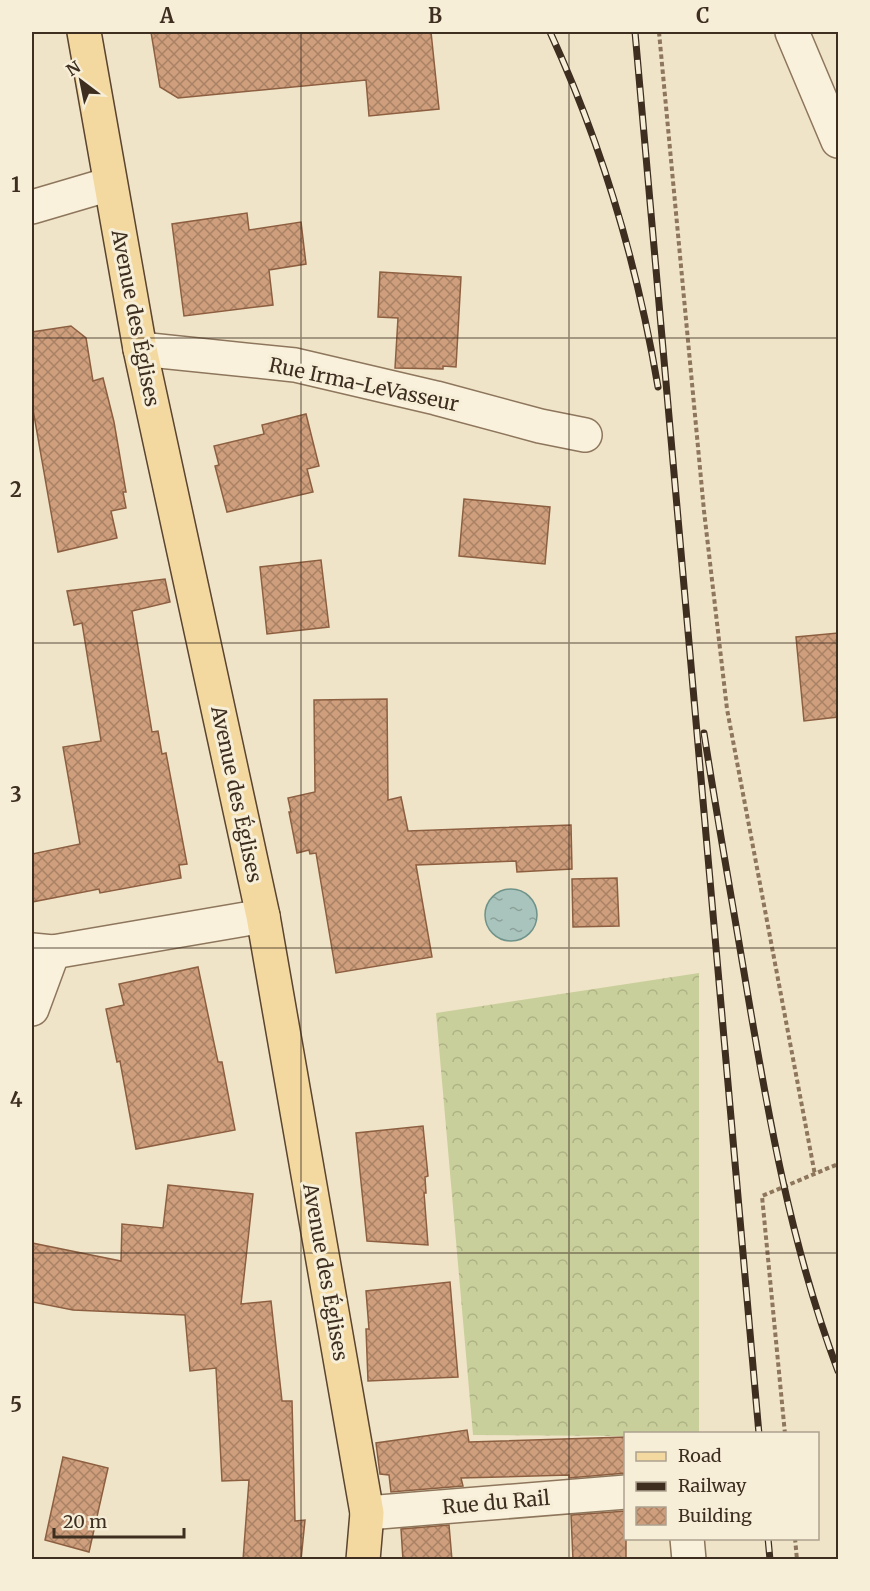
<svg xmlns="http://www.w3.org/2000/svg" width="870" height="1591" font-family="Merriweather,serif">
<defs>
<pattern id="forest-crowns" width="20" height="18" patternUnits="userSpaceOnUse" patternTransform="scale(1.5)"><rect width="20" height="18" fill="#c9cf9b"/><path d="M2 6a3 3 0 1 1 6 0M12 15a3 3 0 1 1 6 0" fill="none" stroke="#aeb285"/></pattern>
<pattern id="water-ripples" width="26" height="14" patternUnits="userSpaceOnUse" patternTransform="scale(1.5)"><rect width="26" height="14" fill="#a9c4bc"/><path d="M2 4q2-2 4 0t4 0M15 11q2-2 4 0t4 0" fill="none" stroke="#8ba098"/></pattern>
<pattern id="building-cross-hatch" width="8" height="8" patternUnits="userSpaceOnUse" patternTransform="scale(1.5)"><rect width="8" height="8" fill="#cf9f7d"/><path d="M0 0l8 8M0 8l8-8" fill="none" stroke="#a98266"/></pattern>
</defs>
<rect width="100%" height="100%" fill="#f0e4c8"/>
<path fill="url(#forest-crowns)" d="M699,973V1433L626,1434L625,1436L473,1435L436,1013Z"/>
<circle fill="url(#water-ripples)" stroke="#6f938a" stroke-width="1.5" cx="511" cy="915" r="26"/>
<g fill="url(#building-cross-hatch)" stroke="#8d5f41" stroke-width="1.5">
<path d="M151,32H431L439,109L369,116L366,80L178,98L160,87Z"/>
<path d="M247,213L249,230L301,222L306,264L269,270L273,305L184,316L172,224Z"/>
<path d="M380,272L461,277L456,367L443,366V369L395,368L398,318L378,317Z"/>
<path d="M71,326L86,338L93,381L103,378L114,422L126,492H123L126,508L111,511L117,538L58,552L32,404V332Z"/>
<path d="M306,414L319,466L307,469L313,492L227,512L215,466L219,465L214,446L264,434L262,425Z"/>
<path d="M464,499L550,507L545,564L459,556Z"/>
<path d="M321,560L329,627L267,634L260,567Z"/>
<path d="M165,579L170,602L132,611L152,732L158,731L162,754L166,753L187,864L179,865L181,878L100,893L99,889L32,902V854L80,844L63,747L101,741L82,623L74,625L67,591Z"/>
<path d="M838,633V717L804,721L796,637Z"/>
<path d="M387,699L388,800L401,797L408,831L571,825L572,869L517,872L516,861L416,865L432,957L336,973L316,853L310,854L309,850L297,853L289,812H291L288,798L315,792L314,700Z"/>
<path d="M617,878L619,926L573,927L572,879Z"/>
<path d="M198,967L218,1062H222L235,1130L136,1149L120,1061L117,1062L106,1009L124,1005L119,984Z"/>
<path d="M423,1126L428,1176L425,1177L426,1193H424L428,1245L367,1241L356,1133Z"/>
<path d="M168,1185L253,1194L241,1304L271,1301L282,1401H292L295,1521L305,1520L301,1560H243L249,1480L222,1481L216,1368L190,1371L185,1315L73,1310L32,1302V1243L121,1261L122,1224L163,1228Z"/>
<path d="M450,1282L458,1377L368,1381L366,1329H369L366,1291Z"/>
<path d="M467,1430L469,1442L626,1437V1473L569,1478V1475L461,1478L463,1486L391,1492L389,1475L380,1474L376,1443Z"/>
<path d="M63,1457L108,1468L89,1552L45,1540Z"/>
<path d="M626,1511V1560H573L571,1515Z"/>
<path d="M449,1525L452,1560H403L401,1529Z"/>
</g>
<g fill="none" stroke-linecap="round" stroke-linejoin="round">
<g stroke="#8d765c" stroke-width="36">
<g id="minor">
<path d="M792,32L838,141"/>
<path d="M32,207L110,184"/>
<path d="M140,349L295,365L436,398L540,426L585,435"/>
<path d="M32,950L53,952L263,916"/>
<path d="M32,1009L53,952"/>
<path d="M367,1513L626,1492"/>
<path d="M687,1538L689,1560"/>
</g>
</g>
<g stroke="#5b4430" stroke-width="36">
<path id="primary" d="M84,32L140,349L263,916L367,1513L363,1560"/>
</g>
<g stroke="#8d765c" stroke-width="4" stroke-dasharray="4.5 3" stroke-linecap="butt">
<path d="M659,32L704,511L727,709L815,1175"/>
<path d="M785,1434L762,1196L838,1164"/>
<path d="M795,1538L797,1560"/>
</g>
<use href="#minor" stroke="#faf1dc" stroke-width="33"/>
<use href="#primary" stroke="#f3d9a0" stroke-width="33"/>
<g stroke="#3d2e20" stroke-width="7">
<g id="rail">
<path d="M550,32C602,145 637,263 658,387"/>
<path d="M635,32L759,1434"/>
<path d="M704,733C717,817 732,900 746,984C768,1115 791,1246 838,1371"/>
<path d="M768,1538L770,1560"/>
</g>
</g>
<use href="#rail" stroke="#f7eed8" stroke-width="4.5" stroke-dasharray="14" stroke-linecap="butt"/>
</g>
<path fill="none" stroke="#3d2e20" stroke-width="1.5" stroke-opacity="0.55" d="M301,32V1560M569,32V1560M32,338H838M32,643H838M32,948H838M32,1253H838"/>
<g text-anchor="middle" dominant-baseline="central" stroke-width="6" stroke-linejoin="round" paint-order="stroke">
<g font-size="20" fill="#3d2e20" stroke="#f7eed8">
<text transform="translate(136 318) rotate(79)">Avenue des Églises</text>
<text transform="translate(364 384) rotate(12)">Rue Irma-LeVasseur</text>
<text transform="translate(237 794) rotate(78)">Avenue des Églises</text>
<text transform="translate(326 1272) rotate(80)">Avenue des Églises</text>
<text transform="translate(496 1502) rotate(-5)">Rue du Rail</text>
</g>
</g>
<rect width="870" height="1591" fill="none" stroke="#f7eed8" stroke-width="66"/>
<rect x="624" y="1432" width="195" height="108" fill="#f7eed8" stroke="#ada18e" stroke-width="1.5"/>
<rect x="636" y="1452" width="30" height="9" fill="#f3d9a0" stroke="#ada18e" stroke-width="1.5"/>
<text x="678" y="1462" font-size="18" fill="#3d2e20">Road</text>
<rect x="636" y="1482" width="30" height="9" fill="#3d2e20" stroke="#ada18e" stroke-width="1.5"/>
<text x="678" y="1492" font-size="18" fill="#3d2e20">Railway</text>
<rect x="636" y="1507" width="30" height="18" fill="url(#building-cross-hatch)" stroke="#ada18e" stroke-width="1.5"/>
<text x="678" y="1522" font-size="18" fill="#3d2e20">Building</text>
<g transform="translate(81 81) rotate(328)" stroke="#f7eed8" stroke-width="4.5" paint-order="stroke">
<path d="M0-4.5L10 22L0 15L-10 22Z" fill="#3d2e20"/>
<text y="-9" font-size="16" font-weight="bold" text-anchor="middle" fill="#3d2e20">N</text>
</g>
<path d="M54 1528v9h130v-9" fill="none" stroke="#3d2e20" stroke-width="3"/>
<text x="63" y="1528" font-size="18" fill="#3d2e20" stroke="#f7eed8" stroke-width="4.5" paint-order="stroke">20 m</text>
<rect x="33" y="33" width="804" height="1525" fill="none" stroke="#3d2e20" stroke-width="2"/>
<g font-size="20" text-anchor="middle" font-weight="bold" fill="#3d2e20">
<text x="167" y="23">A</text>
<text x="435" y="23">B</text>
<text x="703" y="23">C</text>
<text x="16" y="192">1</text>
<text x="16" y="497">2</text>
<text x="16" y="802">3</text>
<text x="16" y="1107">4</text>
<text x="16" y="1412">5</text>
</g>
</svg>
